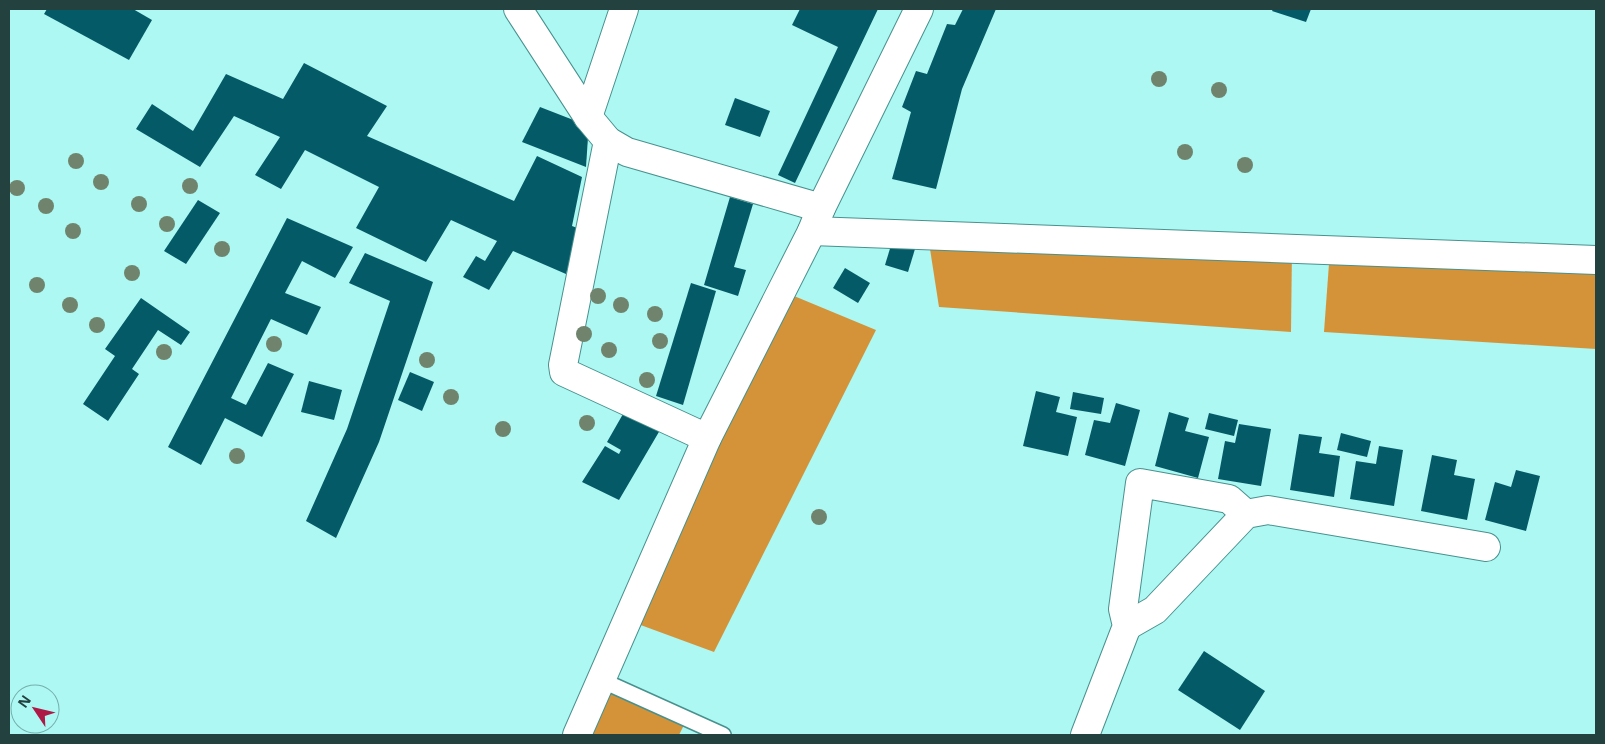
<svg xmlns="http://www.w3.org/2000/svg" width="1605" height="744" font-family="'Open Sans',sans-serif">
<rect width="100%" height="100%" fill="#adf8f3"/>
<g fill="#d59339">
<path d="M928,236L1292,248L1291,332L939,307Z"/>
<path d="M1330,250L1596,256V349L1324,332Z"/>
<path d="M782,291L876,330L714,652L627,620Z"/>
<path d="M601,680L687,719L679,735H577Z"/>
</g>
<g fill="#045b67">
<path d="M47,9H133L152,20L129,60L44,14Z"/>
<path d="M800,9H878L795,183L778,175L838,47L792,25Z"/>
<path d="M963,9H996L962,89L936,189L892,179L911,112L902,107L916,71L927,74L947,24L955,25Z"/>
<path d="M1273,9H1311L1306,22L1272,11Z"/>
<path d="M304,63L387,106L367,136L514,201L537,156L582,177L572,226L580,229L566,274L513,251L489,290L463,277L476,256L485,261L497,241L451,220L426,262L356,228L379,187L305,150L281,189L255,175L280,137L234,116L200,167L136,129L152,104L193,131L226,74L283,99Z"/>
<path d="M735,98L770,111L760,137L725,125Z"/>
<path d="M540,107L576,121L588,137L586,167L522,142Z"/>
<path d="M730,197L753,204L734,267L746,270L738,296L704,285Z"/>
<path d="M198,200L220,213L186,264L164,251Z"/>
<path d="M287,218L353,247L335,278L302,261L285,293L321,307L307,335L271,319L231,398L246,405L268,363L294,374L262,437L225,418L201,465L168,447Z"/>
<path d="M892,242L915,249L908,272L885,265Z"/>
<path d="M365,253L433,282L379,442L336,538L306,521L347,429L390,301L349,283Z"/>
<path d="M845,268L870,283L858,303L833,288Z"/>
<path d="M691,283L716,291L683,405L656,396Z"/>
<path d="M141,298L190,332L181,345L158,330L132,369L139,374L108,421L83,404L115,356L105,349Z"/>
<path d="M410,372L434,382L422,411L398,400Z"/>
<path d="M309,381L342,390L334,420L301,412Z"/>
<path d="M1036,391L1060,397L1056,412L1077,417L1068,456L1023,446Z"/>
<path d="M1073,392L1104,398L1101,414L1070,409Z"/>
<path d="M1116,403L1140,410L1125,466L1085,455L1094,420L1110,423Z"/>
<path d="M627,407L663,425L619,500L582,482L605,446L619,454L621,450L607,442Z"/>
<path d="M1169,412L1189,418L1185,431L1209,437L1198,478L1155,466Z"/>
<path d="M1209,413L1238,420L1234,436L1205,429Z"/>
<path d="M1239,424L1271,429L1261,486L1218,479L1225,441L1235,443Z"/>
<path d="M1341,433L1371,441L1367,457L1337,450Z"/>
<path d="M1299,434L1322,437L1319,453L1340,456L1334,497L1290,490Z"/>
<path d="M1379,446L1403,450L1394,506L1350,499L1356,461L1376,464Z"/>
<path d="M1432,455L1457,460L1454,475L1475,479L1467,520L1421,511Z"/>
<path d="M1516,470L1540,476L1526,531L1485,520L1495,482L1511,487Z"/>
<path d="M1204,651L1265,691L1240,730L1178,690Z"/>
</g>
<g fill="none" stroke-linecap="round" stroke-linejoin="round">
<g stroke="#48918e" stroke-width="18">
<path id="service" d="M601,680L723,735"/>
</g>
<g stroke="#48918e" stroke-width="30">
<g id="minor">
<path d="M518,9L588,117L608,141L627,152L821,208"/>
<path d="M588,117L624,9"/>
<path d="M608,141L563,365L564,372L707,438"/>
<path d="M1127,626L1155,610L1246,514L1268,510L1486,547"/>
<path d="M1085,735L1127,626L1123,609L1140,483L1229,499L1246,514"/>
</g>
</g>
<g stroke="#48918e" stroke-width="30">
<g id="tertiary">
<path d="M812,231L1596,260"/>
<path d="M577,735L707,438L812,231L821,208L919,9"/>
</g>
</g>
<use href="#service" stroke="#fff" stroke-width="15"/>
<use href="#minor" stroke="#fff" stroke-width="28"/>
<use href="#tertiary" stroke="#fff" stroke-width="28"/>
</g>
<g fill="#70846d">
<circle cx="1159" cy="79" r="8"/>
<circle cx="1219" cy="90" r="8"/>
<circle cx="1185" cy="152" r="8"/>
<circle cx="76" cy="161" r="8"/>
<circle cx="1245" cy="165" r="8"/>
<circle cx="101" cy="182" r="8"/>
<circle cx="190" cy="186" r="8"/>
<circle cx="17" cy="188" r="8"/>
<circle cx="139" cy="204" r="8"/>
<circle cx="46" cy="206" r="8"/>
<circle cx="167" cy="224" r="8"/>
<circle cx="73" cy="231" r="8"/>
<circle cx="222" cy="249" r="8"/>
<circle cx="132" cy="273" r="8"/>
<circle cx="37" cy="285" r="8"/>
<circle cx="598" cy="296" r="8"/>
<circle cx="70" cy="305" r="8"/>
<circle cx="621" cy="305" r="8"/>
<circle cx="655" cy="314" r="8"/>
<circle cx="97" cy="325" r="8"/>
<circle cx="584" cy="334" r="8"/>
<circle cx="660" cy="341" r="8"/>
<circle cx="274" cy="344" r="8"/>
<circle cx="609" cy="350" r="8"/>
<circle cx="164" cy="352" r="8"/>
<circle cx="427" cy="360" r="8"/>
<circle cx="647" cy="380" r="8"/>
<circle cx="451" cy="397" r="8"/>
<circle cx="587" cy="423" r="8"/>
<circle cx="503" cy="429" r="8"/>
<circle cx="237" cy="456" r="8"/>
<circle cx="819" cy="517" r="8"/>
</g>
<rect width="1605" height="744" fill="none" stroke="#22413f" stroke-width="20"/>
<g transform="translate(35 709) rotate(305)"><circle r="24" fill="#adf8f3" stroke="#75afab"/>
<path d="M0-4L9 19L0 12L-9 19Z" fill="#ad1a46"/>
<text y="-8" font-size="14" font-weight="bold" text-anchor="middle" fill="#22413f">N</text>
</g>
</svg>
